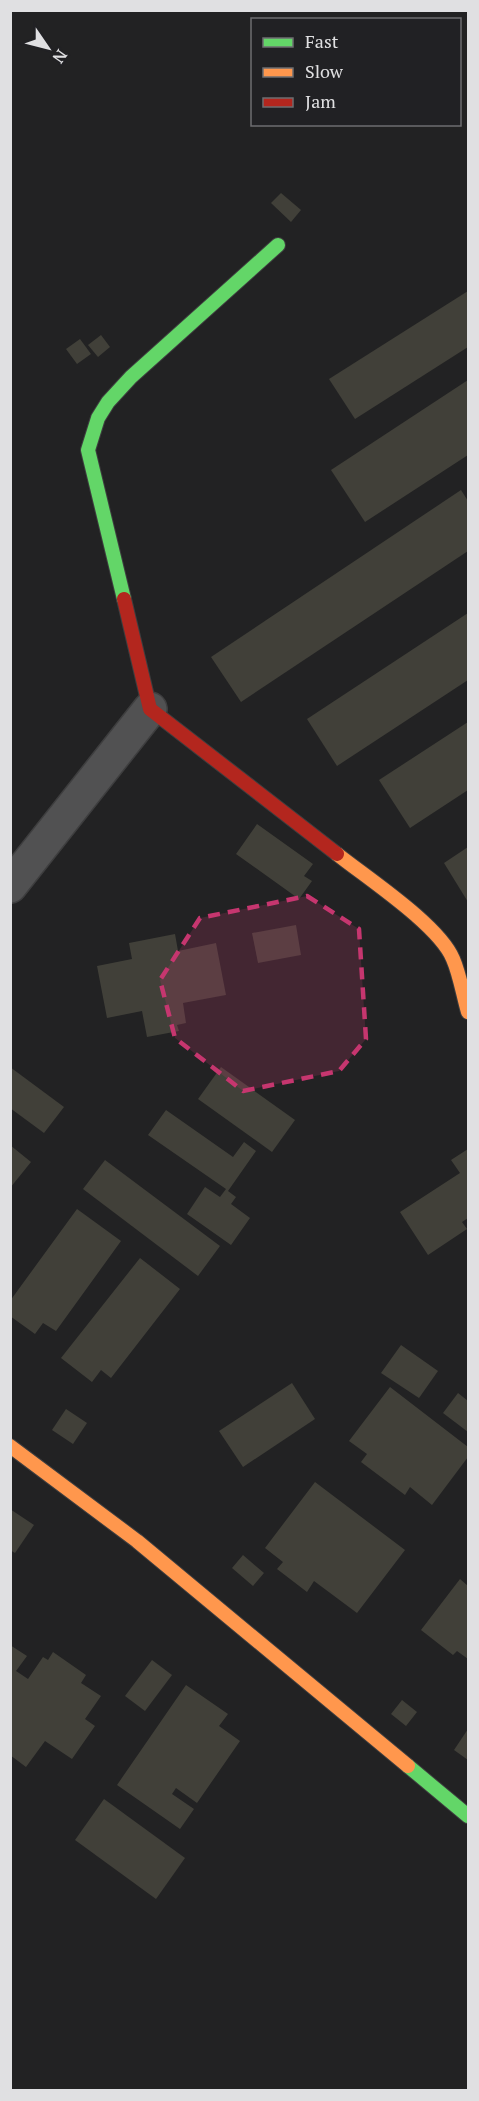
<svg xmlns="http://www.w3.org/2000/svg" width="479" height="2101" font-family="'PT Serif',serif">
<rect width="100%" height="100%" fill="#222223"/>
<g fill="#414039">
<path d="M281,193L301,210L291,222L271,203Z"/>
<path d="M468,291V347L355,419L329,379Z"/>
<path d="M101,335L110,347L98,357L88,345Z"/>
<path d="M80,339L91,354L77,364L66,349Z"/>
<path d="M468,380V455L365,522L331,470Z"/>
<path d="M461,490L468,501V551L241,702L211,657Z"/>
<path d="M468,613V680L337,766L307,719Z"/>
<path d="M468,722V790L410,828L379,780Z"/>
<path d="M257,824L313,864L304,876L312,881L299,899L236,854Z"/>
<path d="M468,847V902L444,863Z"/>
<path d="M296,925L301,955L258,963L252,933Z"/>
<path d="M175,934L178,951L216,943L226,995L183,1003L186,1023L177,1025L179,1031L147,1037L142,1011L107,1018L97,966L132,959L129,943Z"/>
<path d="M10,1067L64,1107L44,1133L10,1108Z"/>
<path d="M221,1067L295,1120L272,1152L198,1099Z"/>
<path d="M166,1110L233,1157L244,1142L256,1151L228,1191L236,1197L231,1204L250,1218L231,1245L187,1214L205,1187L220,1197L226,1189L148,1135Z"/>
<path d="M10,1145L31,1162L10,1188Z"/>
<path d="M468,1149V1218L462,1222L467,1229L428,1255L400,1212L460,1173L451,1160Z"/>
<path d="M105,1160L220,1246L198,1276L83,1189Z"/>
<path d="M77,1209L121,1241L56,1331L43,1323L35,1334L10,1316V1301Z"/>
<path d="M140,1258L180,1289L111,1378L101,1370L92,1382L61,1358Z"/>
<path d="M401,1345L438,1371L419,1398L381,1373Z"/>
<path d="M292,1383L315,1419L243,1467L219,1431Z"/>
<path d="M390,1387L468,1447V1457L432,1505L410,1487L405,1495L361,1462L367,1454L349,1441Z"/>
<path d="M458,1393L468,1401V1432L443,1413Z"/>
<path d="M66,1409L87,1423L73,1444L52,1430Z"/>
<path d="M315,1482L405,1550L357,1613L314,1581L307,1592L277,1569L283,1562L265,1548Z"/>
<path d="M10,1509L34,1525L15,1553L10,1550Z"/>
<path d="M243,1555L264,1573L253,1586L232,1568Z"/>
<path d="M460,1579L468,1586V1659L457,1651L453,1655L421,1630Z"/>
<path d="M10,1645L27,1656L16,1671L28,1679L43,1657L48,1660L53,1652L86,1675L81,1683L101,1696L85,1719L95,1726L72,1759L45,1741L26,1767L10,1755Z"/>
<path d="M152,1660L172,1675L145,1711L125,1696Z"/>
<path d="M186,1685L228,1714L219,1726L240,1741L197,1803L176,1788L172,1794L194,1809L180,1829L117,1785Z"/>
<path d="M402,1700L417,1712L406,1726L391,1714Z"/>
<path d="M468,1729V1760L454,1750Z"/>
<path d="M104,1799L185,1858L156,1899L75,1840Z"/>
</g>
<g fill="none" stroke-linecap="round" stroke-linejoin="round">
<g stroke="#3e3e3f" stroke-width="36">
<path id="street" d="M10,886L150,709"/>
</g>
<g stroke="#3e3e3f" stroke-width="16">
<g id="fast">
<path d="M124,599L88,450L98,418L108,402L131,377L278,245"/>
<path d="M408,1766L468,1816"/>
</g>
</g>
<g stroke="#3e3e3f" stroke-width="16">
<g id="slow">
<path d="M337,854C367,878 439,925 453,959C460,975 463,995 468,1012"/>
<path d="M10,1446L137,1541L408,1766"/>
</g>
</g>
<g stroke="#3e3e3f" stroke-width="16">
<path id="jam" d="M124,599L150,709L337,854"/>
</g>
<use href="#street" stroke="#515152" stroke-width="33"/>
<use href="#fast" stroke="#63d668" stroke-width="14"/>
<use href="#slow" stroke="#ff974d" stroke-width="14"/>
<use href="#jam" stroke="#b3261e" stroke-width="14"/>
</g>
<path fill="#c6366f" fill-opacity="0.2" stroke="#c6366f" stroke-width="4.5" stroke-dasharray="12 8" stroke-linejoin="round" d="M307,896L359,929L366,1039L339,1071L243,1091L175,1038L160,980L200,918Z"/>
<rect width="479" height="2101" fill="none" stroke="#e0e0e2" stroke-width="24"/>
<rect x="251" y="18" width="210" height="108" fill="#212124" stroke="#6d6d70" stroke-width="1.5"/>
<rect x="263" y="38" width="30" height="9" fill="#63d668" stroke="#6d6d70" stroke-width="1.5"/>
<text x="305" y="48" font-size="18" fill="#e0e0e2">Fast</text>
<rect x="263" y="68" width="30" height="9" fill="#ff974d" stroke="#6d6d70" stroke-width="1.5"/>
<text x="305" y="78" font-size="18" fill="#e0e0e2">Slow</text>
<rect x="263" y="98" width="30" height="9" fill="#b3261e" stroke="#6d6d70" stroke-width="1.5"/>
<text x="305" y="108" font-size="18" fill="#e0e0e2">Jam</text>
<g transform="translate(48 48) rotate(125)" stroke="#212124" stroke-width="4.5" paint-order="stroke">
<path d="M0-4.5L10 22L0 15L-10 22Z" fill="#e0e0e2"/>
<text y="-9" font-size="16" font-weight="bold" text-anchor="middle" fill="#e0e0e2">N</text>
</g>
</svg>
